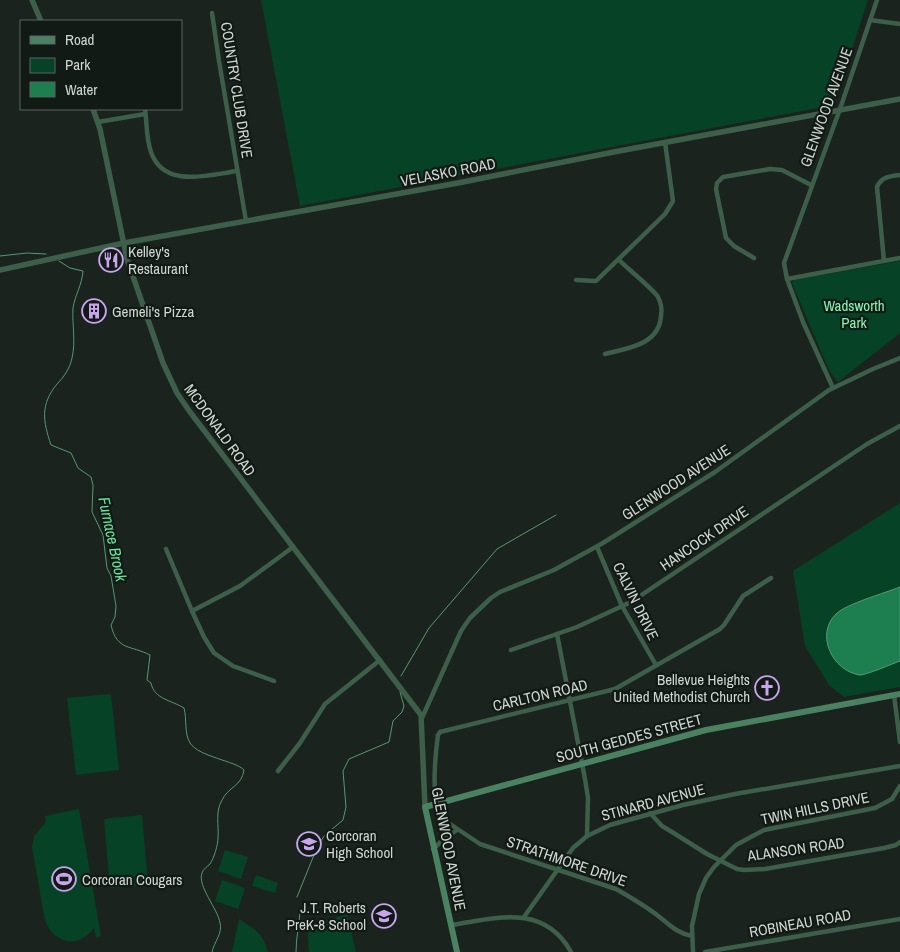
<svg xmlns="http://www.w3.org/2000/svg" width="900" height="952" font-family="'Archivo Narrow',sans-serif">
<rect width="100%" height="100%" fill="#1a231d"/>
<g fill="#064326">
<path d="M261,0H868L834,105L300,206Z"/>
<path d="M900,261V333L838,382L829,370L792,283L794,280Z"/>
<path d="M900,503V687L844,697L829,685L805,646L793,571Z"/>
<path d="M111,694L119,770L76,775L67,698Z"/>
<path d="M79,809L101,936L96,937L94,928C78,949 55,944 45,921L32,847L34,836L46,822L45,816Z"/>
<path d="M142,815L148,885L110,888L104,819Z"/>
<path d="M225,850L248,857L241,879L218,871Z"/>
<path d="M256,875L278,883L275,893L252,886Z"/>
<path d="M222,880L245,888L238,909L215,901Z"/>
<path d="M347,914L356,952H309L307,926Z"/>
<path d="M239,919C256,930 262,932 268,952H232Z"/>
</g>
<path fill="#1d7f4f" stroke="#539976" d="M900,587V661C892,664 866,675 860,675C832,671 815,634 836,614C846,604 885,593 900,587Z"/>
<g fill="none" stroke-linecap="round" stroke-linejoin="round">
<g stroke="#539976" stroke-width="1">
<path d="M0,256L27,253L46,254"/>
<path d="M59,261L70,268L83,271C82,285 75,295 73,308C72,325 76,341 72,358C70,368 64,377 57,384C40,405 43,421 51,445L71,453L78,468L91,477L93,485L92,512L103,535L107,568L111,576L116,606L115,617L111,625C117,651 131,645 150,655L147,680L151,683C154,699 171,700 184,708C187,719 184,733 190,743C199,757 236,761 244,770C242,786 228,787 222,800C215,812 219,825 218,838C218,845 214,858 210,864C207,867 203,869 202,873C197,886 218,909 220,923C223,933 214,942 212,952"/>
<path d="M401,676L429,628L497,549L556,515"/>
<path d="M297,897L318,845L325,835L343,820L346,807L343,771L349,759L389,742L393,721L402,712L404,706L400,692"/>
<path d="M296,952C296,938 299,926 300,912"/>
</g>
<g stroke="#3d5f4a" stroke-width="4.5">
<path d="M212,13L219,61L246,221"/>
<path d="M870,20L900,24"/>
<path d="M145,109C147,123 146,138 151,152C164,189 208,175 237,171"/>
<path d="M98,122L145,114"/>
<path d="M754,258L734,246L726,238L716,189L717,183L723,177L770,169L782,170L811,185"/>
<path d="M884,261L877,187C881,177 890,176 900,175"/>
<path d="M787,279L900,258"/>
<path d="M576,280L596,281L665,214L673,201L665,142"/>
<path d="M605,354C628,348 659,345 661,316C662,311 661,303 658,297C654,290 627,268 619,260"/>
<path d="M833,388L803,322L787,279L784,263L840,109L877,0"/>
<path d="M597,547L622,606L656,665"/>
<path d="M166,549L192,611L204,637L214,653L233,666L274,681"/>
<path d="M192,611L240,586L293,547"/>
<path d="M557,634L585,779L588,798L587,836"/>
<path d="M511,650L577,627L631,602L867,444L900,426"/>
<path d="M894,695L900,742"/>
<path d="M422,718L461,631L470,618L491,598L500,592L554,570L603,543L715,472L829,390L873,369L900,358"/>
<path d="M278,771L300,743L325,704L380,660"/>
<path d="M650,813L662,826L672,832L707,854L737,869L744,870L765,869L884,848L896,845L900,842"/>
<path d="M433,849L444,839L457,830"/>
<path d="M524,917L573,848L587,836L610,825L683,805L735,794L900,766"/>
<path d="M452,925C496,918 544,903 571,952"/>
<path d="M692,936C676,933 669,924 657,915C644,905 630,897 616,889L480,844L444,820C430,803 435,757 438,735L440,732L615,689L720,629L724,625L743,596L771,578"/>
<path d="M693,952L692,926L699,894L706,878L714,867L736,845L764,830L875,808L892,799L900,786"/>
<path d="M705,952L900,919"/>
</g>
<g stroke="#3d5f4a" stroke-width="5.5">
<path d="M32,0L41,21"/>
<path d="M93,109L100,129L127,259L163,363L177,393L190,412L421,715L425,807"/>
<path d="M0,270L124,243L458,183L619,151L900,99"/>
</g>
<path stroke="#4a8261" stroke-width="6" d="M457,952L425,807L706,730L900,694"/>
</g>
<defs>
<g id="restaurant-ring" transform="scale(1.25)"><circle r="9.5" fill="#111a14" stroke="#c9a5ee" stroke-width="1.5"/><path d="M-5-6h1v4h1v-4h1v4h1v-4h1v5L-1.5 .5V6h-2V.5L-5-1ZM5-6V6H3V1.5H1.5Q1.5-4 5-6Z" fill="#c9a5ee"/></g>
<g id="building-ring" transform="scale(1.25)"><circle r="9.5" fill="#111a14" stroke="#c9a5ee" stroke-width="1.5"/><path d="M-4-6H4V6H1V3H-1V6H-4ZM-2.5-4.3h1.7v1.8h-1.7ZM.8-4.3h1.7v1.8H.8ZM-2.5-1h1.7V.8h-1.7ZM.8-1h1.7V.8H.8Z" fill="#c9a5ee"/></g>
<g id="church-ring" transform="scale(1.25)"><circle r="9.5" fill="#111a14" stroke="#c9a5ee" stroke-width="1.5"/><path d="M-1.2-6h2.4v3.5h3.3v2.4h-3.3V6h-2.4V-.1h-3.3v-2.4h3.3Z" fill="#c9a5ee"/></g>
<g id="school-ring" transform="scale(1.25)"><circle r="9.5" fill="#111a14" stroke="#c9a5ee" stroke-width="1.5"/><path d="M0-5L7-2L0 1L-7-2ZM-4 1L0 2.5L4 1V4Q0 6-4 4Z" fill="#c9a5ee"/></g>
<g id="stadium-ring" transform="scale(1.25)"><circle r="9.5" fill="#111a14" stroke="#c9a5ee" stroke-width="1.5"/><path d="M0-5a6.5 5 0 1 0 0 10a6.5 5 0 1 0 0-10ZM-3.5-1.8h7v3.6h-7Z" fill="#c9a5ee"/></g>
</defs>
<g fill-rule="evenodd">
<use href="#restaurant-ring" x="111" y="260"/>
<use href="#building-ring" x="94" y="311"/>
<use href="#church-ring" x="767" y="688"/>
<use href="#school-ring" x="309" y="844"/>
<use href="#stadium-ring" x="64" y="879"/>
<use href="#school-ring" x="384" y="916"/>
</g>
<g text-anchor="middle" dominant-baseline="central" stroke-width="4.5" stroke-linejoin="round" paint-order="stroke">
<g font-size="15" fill="#d0d6d2" stroke="#111a14">
<text transform="translate(237 90) rotate(81)">COUNTRY CLUB DRIVE</text>
<text transform="translate(826 107) rotate(-70)">GLENWOOD AVENUE</text>
<text transform="translate(448 172) rotate(-11)">VELASKO ROAD</text>
<text transform="translate(220 430) rotate(54)">MCDONALD ROAD</text>
<text transform="translate(676 482) rotate(-33)">GLENWOOD AVENUE</text>
<text transform="translate(704 538) rotate(-34)">HANCOCK DRIVE</text>
<text transform="translate(636 601) rotate(64)">CALVIN DRIVE</text>
<text transform="translate(540 695) rotate(-13)">CARLTON ROAD</text>
<text transform="translate(629 738) rotate(-15)">SOUTH GEDDES STREET</text>
<text transform="translate(653 802) rotate(-15)">STINARD AVENUE</text>
<text transform="translate(815 808) rotate(-12)">TWIN HILLS DRIVE</text>
<text transform="translate(449 849) rotate(79)">GLENWOOD AVENUE</text>
<text transform="translate(796 849) rotate(-8)">ALANSON ROAD</text>
<text transform="translate(567 861) rotate(19)">STRATHMORE DRIVE</text>
<text transform="translate(800 923) rotate(-10)">ROBINEAU ROAD</text>
</g>
<g font-size="15" fill="#d0d6d2" stroke="#111a14" text-anchor="start">
<text x="128" y="251">Kelley's<tspan x="128" dy="17">Restaurant</tspan></text>
<text x="112" y="311">Gemeli's Pizza</text>
<text x="750" y="679" text-anchor="end">Bellevue Heights<tspan x="750" dy="17">United Methodist Church</tspan></text>
<text x="326" y="835">Corcoran<tspan x="326" dy="17">High School</tspan></text>
<text x="82" y="879">Corcoran Cougars</text>
<text x="366" y="907" text-anchor="end">J.T. Roberts<tspan x="366" dy="17">PreK-8 School</tspan></text>
</g>
<g font-size="15" fill="#80f8b2" stroke="#111a14">
<text x="854" y="305">Wadsworth<tspan x="854" dy="17">Park</tspan></text>
</g>
<g font-size="16" font-style="italic" fill="#68e19d" stroke="#111a14">
<text transform="translate(113 539) rotate(78)">Furnace Brook</text>
</g>
</g>
<rect x="20" y="20" width="162" height="90" fill="#111a14" stroke="#5d6560"/>
<rect x="30" y="36" width="25" height="8" fill="#4a8261" stroke="#5d6560"/>
<text x="65" y="45" font-size="15" fill="#d0d6d2">Road</text>
<rect x="30" y="58" width="25" height="15" fill="#064326" stroke="#5d6560"/>
<text x="65" y="70" font-size="15" fill="#d0d6d2">Park</text>
<rect x="30" y="82" width="25" height="15" fill="#1d7f4f" stroke="#5d6560"/>
<text x="65" y="95" font-size="15" fill="#d0d6d2">Water</text>
</svg>
